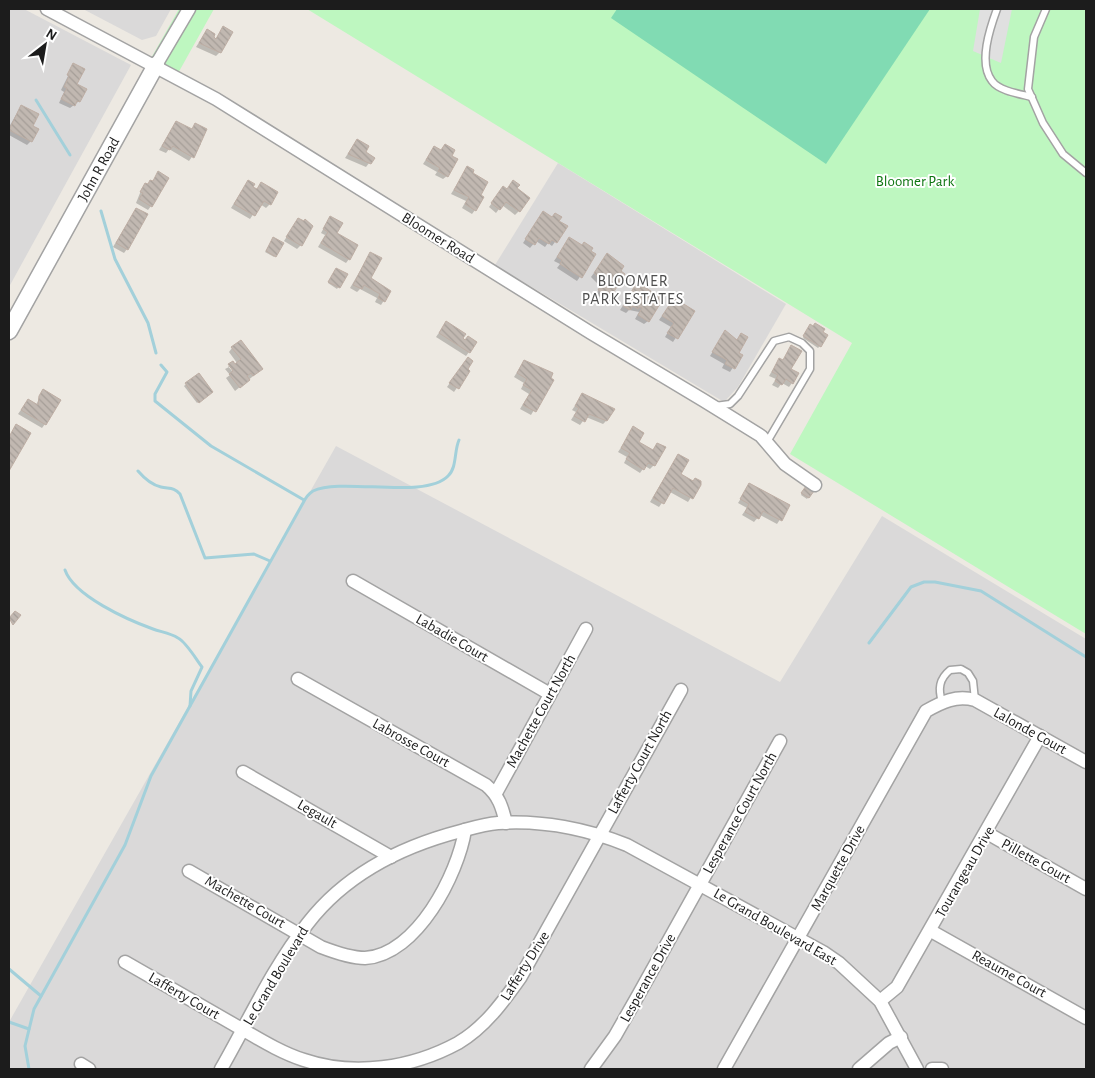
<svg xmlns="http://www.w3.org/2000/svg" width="1095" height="1078" font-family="'Alegreya Sans',sans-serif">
<defs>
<pattern id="building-back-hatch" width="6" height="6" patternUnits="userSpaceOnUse" patternTransform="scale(1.25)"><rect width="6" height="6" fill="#c1b8b1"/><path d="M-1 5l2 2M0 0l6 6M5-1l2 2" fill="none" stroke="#a59e98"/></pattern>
</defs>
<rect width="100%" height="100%" fill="#ede9e2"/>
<g fill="#dad9d9">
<path d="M9,9H24L131,65L9,287Z"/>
<path d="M83,9H171L156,36L142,40Z"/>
<path d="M558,163L786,304L738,387L724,402L495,265Z"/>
<path d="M336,446L780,682L882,516L1086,639V1069H9V1022Z"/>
</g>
<g fill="#bef7c0">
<path d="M179,9H214L177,75L150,60Z"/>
<path d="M307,9H1086V634L790,454L852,343Z"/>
</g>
<path fill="#81dbb3" d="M617,9H930L826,164L611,18Z"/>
<path fill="#e0e0e0" d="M980,9H1012L1001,63L973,51Z"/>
<g fill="#0003" fill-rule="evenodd">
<path d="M223,28L220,52L216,56L196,47L207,30L215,40Z"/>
<path d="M74,64L75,85L85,89L78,102L70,108L59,103L64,92L61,90Z"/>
<path d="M21,106L31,126V141L27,145L9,135V127Z"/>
<path d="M176,122L191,130L196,124L198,142L201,144L189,161L169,149L166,153L159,150Z"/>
<path d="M357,140L364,153L373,158L366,167L345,158Z"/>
<path d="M445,145L450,156L447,176L443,179L435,175L437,172L423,164L434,147L440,151Z"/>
<path d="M467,168L479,195L475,210L472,214L462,208L466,201L451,194Z"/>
<path d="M158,173L151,206L148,210L136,203L142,188L152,182Z"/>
<path d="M248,181L256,190L262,184L270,204L266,208L260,204L250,219L231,208Z"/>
<path d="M515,189L519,211L515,215L502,205L496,213L489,207L500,192Z"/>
<path d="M136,209L127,249L124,253L113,247Z"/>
<path d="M543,212L566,227L552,246L548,243L545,247L536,241L530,248L523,243Z"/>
<path d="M298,219L303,222L301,245L297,249L284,241Z"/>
<path d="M327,222L349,259L346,263L318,247L325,235L321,233Z"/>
<path d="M569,239L595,255L577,281L557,268L560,264L554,261Z"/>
<path d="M272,240L275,256L274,257L265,252Z"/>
<path d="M370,254L369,279L390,291L381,305L375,302L377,298L360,289L357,292L350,288Z"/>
<path d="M607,255L619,272L606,301L596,294L601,287L591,277Z"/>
<path d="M335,270L346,275L337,289L328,283Z"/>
<path d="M637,284L648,321L644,324L635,319L639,312L629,310L626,313L620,310Z"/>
<path d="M674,299L693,312L673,342L665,337L671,327L659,320Z"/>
<path d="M443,327L461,339L469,352L466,356L436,337Z"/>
<path d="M809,327L820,346L818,348L803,338Z"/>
<path d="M725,332L736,341L741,334L738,353L741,355L730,372L722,368L724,364L710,356Z"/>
<path d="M792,347L790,370L792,383L789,387L782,383L778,388L772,385L776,379L769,376L776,364L779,360L782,361Z"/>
<path d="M232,348L258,372L235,391L226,378L230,375L225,369L237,363L229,352ZM228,366H231L236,376Z"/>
<path d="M524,361L552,380L531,415L520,409L529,394L521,389L524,383L514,377Z"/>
<path d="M464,363L468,372L454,392L447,387Z"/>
<path d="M199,374L212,392L197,403L184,386Z"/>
<path d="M43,391L45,424L42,428L18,414L28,400L36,405Z"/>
<path d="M583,394L606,421L603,424L586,417L580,425L571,420L576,412L572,410Z"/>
<path d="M634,428L637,442L652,451L658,444L664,448L654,465L650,469L645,466L640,473L624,463L627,457L618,452Z"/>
<path d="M678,455L679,474L699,485L688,502L670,492L659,507L650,502Z"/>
<path d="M750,484L789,506L777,524L760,515L754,522L742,515L747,508L738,503Z"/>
<path d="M804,489L812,492L807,499L801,495Z"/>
</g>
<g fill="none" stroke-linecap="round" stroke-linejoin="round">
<g stroke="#a3d0da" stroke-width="3">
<path d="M36,100L70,155"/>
<path d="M101,211L115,259L148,323L156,353"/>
<path d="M161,365L167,372L155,394V401L211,446L304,500"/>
<path d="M138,471C144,478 152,485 161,487C169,489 174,487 180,494L205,558L254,554L270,561"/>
<path d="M65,570C74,596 128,620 153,629C161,632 170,633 178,638C186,642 196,659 202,667L191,691L190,706"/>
<path d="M869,643L911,587L924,582H935L981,591L1086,657"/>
<path d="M9,969L41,996"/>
<path d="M9,1022L29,1029"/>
<path d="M29,1069L25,1046L34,1009L125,845L151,776L303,503C305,499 308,494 313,491C342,477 425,500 448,476C457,468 454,451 459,440"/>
</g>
</g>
<g fill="url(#building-back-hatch)" stroke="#beaea4">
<path d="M223,26L233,32L221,53L199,43L207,29L215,34L214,37L216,39Z"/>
<path d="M73,63L85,69L77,84L87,89L80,102L77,101L75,106L61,99L67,88L64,87L69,76L67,75Z"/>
<path d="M21,105L39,114L33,126L39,129L32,142L9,130Z"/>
<path d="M176,121L192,129L195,123L207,129L194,158L173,146L170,150L162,146Z"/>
<path d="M357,139L369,146L366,152L375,158L371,164L348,154Z"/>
<path d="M445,144L455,150L452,156L458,159L448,177L438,171L440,168L426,160L434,146L441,150Z"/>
<path d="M467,166L474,170L473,173L488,182L481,195L484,197L476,211L465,204L469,197L454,190Z"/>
<path d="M158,171L169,178L152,207L139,199L143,193L140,192L145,183L148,184L150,180L153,181Z"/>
<path d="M248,180L255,184L253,187L257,189L261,182L278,192L271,205L264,201L255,216L234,204Z"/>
<path d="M513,180L520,185L517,188L530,198L520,212L506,202L500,210L491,203L503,186L507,189Z"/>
<path d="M136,208L148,214L128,250L116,243Z"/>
<path d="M543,211L552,217L555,213L562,217L559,221L568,226L557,243L552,240L549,244L539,238L535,245L525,239Z"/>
<path d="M330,216L343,223L337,233L358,245L350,260L321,243L328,232L323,229Z"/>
<path d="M298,218L304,221L305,219L313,226L302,246L286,237Z"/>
<path d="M273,237L284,243L276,257L266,251Z"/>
<path d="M569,237L582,245L584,242L593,248L591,251L596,254L582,278L560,264L562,260L557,257Z"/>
<path d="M370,252L382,258L371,278L391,291L385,302L378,298L380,294L364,285L362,289L353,285Z"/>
<path d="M607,253L624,266L621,271L625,274L610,298L598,290L603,282L594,273Z"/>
<path d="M336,268L348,274L340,288L328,282Z"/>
<path d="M637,282L663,299L649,322L638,315L642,308L639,307L638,309L633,306L630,310L623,306Z"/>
<path d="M674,298L695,311L678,339L667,333L674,323L662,316Z"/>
<path d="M446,321L466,334L463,338L465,340L468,336L477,342L470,353L439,333Z"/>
<path d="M815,323L825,329L823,332L828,335L821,347L803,336L810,324L813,326Z"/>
<path d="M725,330L737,340L741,333L748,337L739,353L743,355L735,369L725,364L727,360L712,352Z"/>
<path d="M241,340L263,369L253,376L251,373L247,376L250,380L240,388L229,374L233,371L228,364L233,361L235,364L241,359L231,347Z"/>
<path d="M791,345L802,351L791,369L799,373L793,384L786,379L782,385L775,381L778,375L772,372L779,358L783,360Z"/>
<path d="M468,357L473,361L468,369L470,371L459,389L449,383Z"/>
<path d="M524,360L553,373L551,378L554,380L536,412L523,405L532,390L523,385L527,379L517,373Z"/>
<path d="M199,373L213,392L199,403L185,383Z"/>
<path d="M43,389L61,400L46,425L21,410L28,399L38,405L39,396Z"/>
<path d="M582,393L615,409L607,421L589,414L585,422L574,416L579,408L575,406Z"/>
<path d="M16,424L31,433L9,471V437Z"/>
<path d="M633,426L644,433L639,442L653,450L657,443L666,447L655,466L648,463L644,470L626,459L630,453L621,448Z"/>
<path d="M678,454L689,460L681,474L693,481L695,478L701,481V485L693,499L673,488L664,504L653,498Z"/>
<path d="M749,483L790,505L782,521L763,511L759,519L745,512L749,504L740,499Z"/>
<path d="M806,486L814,491L809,498L801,493Z"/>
<path d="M15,611L21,615L13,625L9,618Z"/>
</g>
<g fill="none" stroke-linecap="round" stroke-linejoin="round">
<g stroke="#a3a3a3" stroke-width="9">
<g id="service">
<path d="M997,9C990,28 978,63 992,81C999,91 1020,94 1032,97"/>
<path d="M1046,9L1034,37L1028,89L1043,123L1063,154L1086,173"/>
<path d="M715,406L730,404L738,396L774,341L789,337L802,343L810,351V369L767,442"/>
<path d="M942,702C938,689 939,679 950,670L961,669L968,673L973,681L975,700"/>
</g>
</g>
<g stroke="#a3a3a3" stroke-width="15">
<g id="minor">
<path d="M47,9L216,99L591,333L703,400L761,436L785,464L815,485"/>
<path d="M156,65L189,9"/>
<path d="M353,581L550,694"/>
<path d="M298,679L486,785C499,796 502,807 506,823"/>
<path d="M243,772L391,857"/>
<path d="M496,793L586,629"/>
<path d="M987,833L1086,889"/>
<path d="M189,871L321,947C334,952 351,958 365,958C417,955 458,874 465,830"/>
<path d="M931,931L1086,1018"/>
<path d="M125,962C161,983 197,1003 233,1024C256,1037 279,1052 304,1060C354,1077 412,1068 458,1043C484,1028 503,1002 520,978L681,690"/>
<path d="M880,1001L897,987L1040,736"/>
<path d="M81,1064L89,1069"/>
<path d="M221,1069C249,1020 273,967 308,923C346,874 403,846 461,831C472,828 485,824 498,823C541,820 587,829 627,845L823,952L839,963L880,1001L917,1069"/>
<path d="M591,1069L615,1036L640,992L780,741"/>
<path d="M724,1069L926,711C942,702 956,695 975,700L1086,762"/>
<path d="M859,1069L889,1043L901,1037"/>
<path d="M932,1069H942"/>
</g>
</g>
<g stroke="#a3a3a3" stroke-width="19">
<g id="tertiary">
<path id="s1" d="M9,331L156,65"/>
</g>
</g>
<use href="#service" stroke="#fff" stroke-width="6"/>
<use href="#minor" stroke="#fff" stroke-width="12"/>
<use href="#tertiary" stroke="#fff" stroke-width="16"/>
</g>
<g text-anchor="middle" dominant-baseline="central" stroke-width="4" stroke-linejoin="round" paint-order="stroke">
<g font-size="15" fill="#1c1c1c" stroke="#fff">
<text stroke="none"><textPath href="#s1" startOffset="185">John R Road</textPath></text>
<text transform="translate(438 238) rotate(32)">Bloomer Road</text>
<text transform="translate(452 638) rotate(30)">Labadie Court</text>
<text transform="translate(541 711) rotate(-61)">Machette Court North</text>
<text transform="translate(1030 731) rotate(29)">Lalonde Court</text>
<text transform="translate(411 743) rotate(29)">Labrosse Court</text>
<text transform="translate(640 762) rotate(-61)">Lafferty Court North</text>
<text transform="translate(740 813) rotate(-61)">Lesperance Court North</text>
<text transform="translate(317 814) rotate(30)">Legault</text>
<text transform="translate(1036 861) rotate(29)">Pillette Court</text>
<text transform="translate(838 868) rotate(-61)">Marquette Drive</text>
<text transform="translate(965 872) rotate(-60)">Tourangeau Drive</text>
<text transform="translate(245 902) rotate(30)">Machette Court</text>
<text transform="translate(775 927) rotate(30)">Le Grand Boulevard East</text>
<text transform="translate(525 966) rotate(-58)">Lafferty Drive</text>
<text transform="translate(1009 974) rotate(29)">Reaume Court</text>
<text transform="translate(276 976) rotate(-59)">Le Grand Boulevard</text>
<text transform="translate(648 978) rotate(-61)">Lesperance Drive</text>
<text transform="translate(184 996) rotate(30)">Lafferty Court</text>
</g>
<g font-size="15" fill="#0e7511" stroke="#fff">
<text x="915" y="181">Bloomer Park</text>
</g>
<g font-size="16" letter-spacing="1" fill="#4f4f4f" stroke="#fff">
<text x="633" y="281">BLOOMER<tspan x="633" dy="18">PARK ESTATES</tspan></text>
</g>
</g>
<rect width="1095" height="1078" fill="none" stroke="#1c1c1c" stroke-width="20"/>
<g transform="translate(45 45) rotate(31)" stroke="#ffffff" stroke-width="4" paint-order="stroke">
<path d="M0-4L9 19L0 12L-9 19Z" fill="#1c1c1c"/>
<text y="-8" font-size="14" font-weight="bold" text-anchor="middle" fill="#1c1c1c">N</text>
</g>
</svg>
